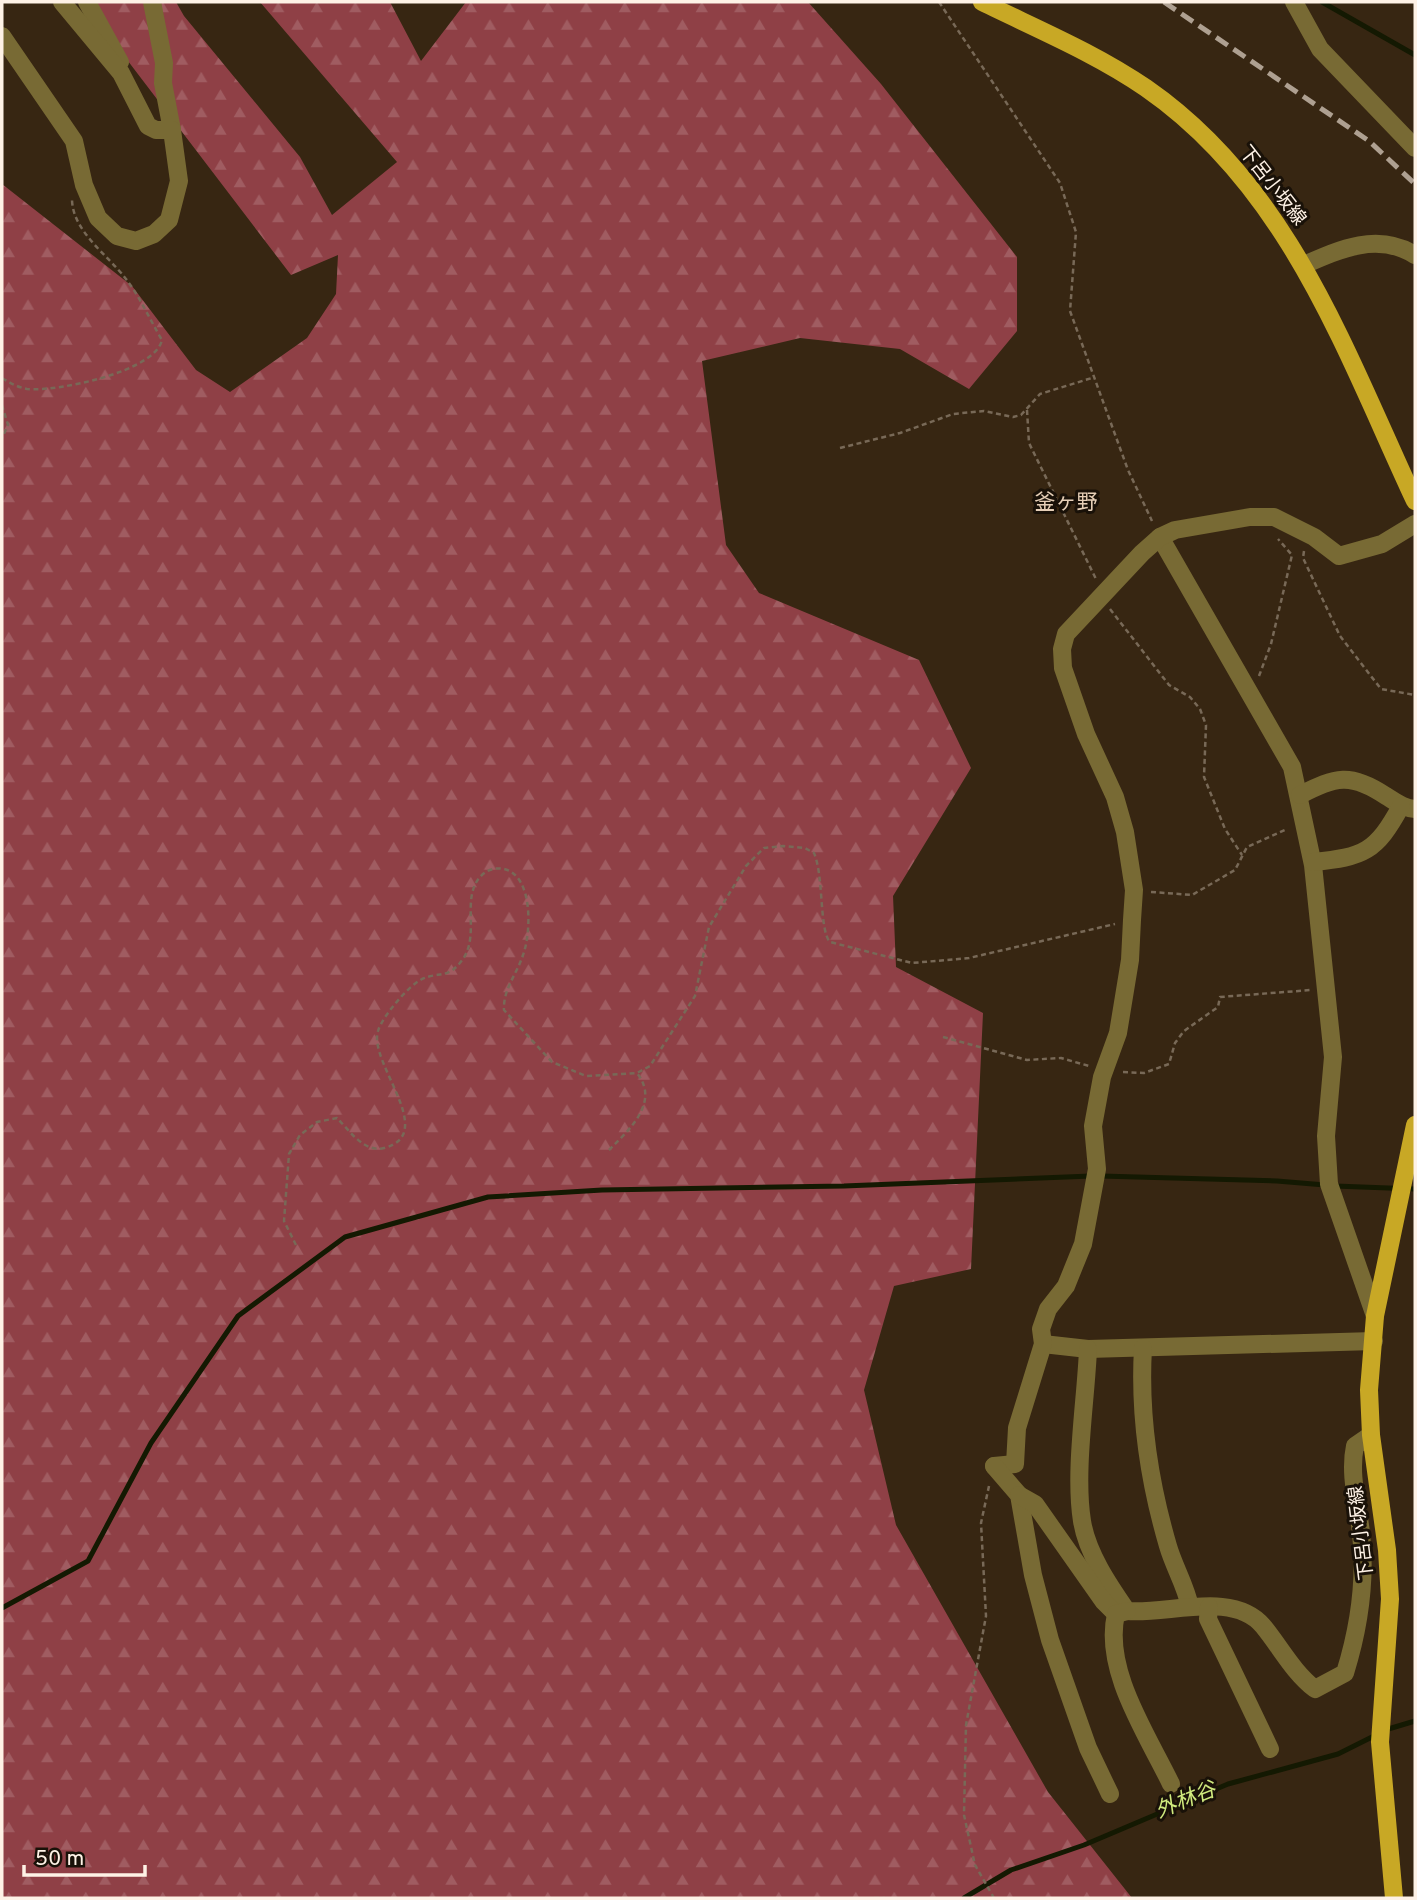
<svg xmlns="http://www.w3.org/2000/svg" width="1417" height="1900" font-family="Overpass,'Noto Sans JP',sans-serif">
<defs>
<pattern id="forest-firs" width="22" height="20" patternUnits="userSpaceOnUse" patternTransform="scale(1.75)"><rect width="22" height="20" fill="#8f4046"/><path d="M5 1l3.5 6h-7zM16 11l3.5 6h-7z" fill="#a05c61"/></pattern>
</defs>
<rect width="100%" height="100%" fill="#372612"/>
<path fill="url(#forest-firs)" d="M83,2H176L184,16L300,157L332,215L397,162L260,2H390L421,61L466,2H808L881,84L1017,257V331L969,389L900,349L800,338L702,361L726,545L759,593L919,660L971,768L893,896L896,967L983,1013L971,1269L894,1286L864,1390L896,1525L1048,1792L1132,1898H2V184L132,286L196,370L230,392L307,338L336,294L338,255L291,275Z"/>
<g fill="none" stroke-linecap="round" stroke-linejoin="round">
<g stroke="#141902" stroke-width="5">
<path d="M1322,2L1415,55"/>
<path d="M1101,1176L1277,1181L1325,1185"/>
<path d="M1335,1186L1415,1189"/>
<path d="M2,1608L88,1561L151,1443L238,1316L345,1237L488,1197L602,1190L844,1186L1091,1176"/>
<path d="M1385,1730L1415,1721"/>
<path d="M964,1898L1011,1870L1084,1845L1228,1784L1338,1754L1376,1735"/>
</g>
<g stroke="#786957" stroke-width="2.5" stroke-dasharray="5 3.5" stroke-linecap="butt">
<path d="M939,2L1060,183L1076,232L1070,311L1128,470L1152,521"/>
<path d="M2,378C10,383 17,387 27,389C56,392 155,372 162,340C150,320 140,297 126,279C108,255 73,232 72,200"/>
<path d="M2,405L8,425L2,438"/>
<path d="M1027,410L1029,443L1096,579"/>
<path d="M840,448L900,433L953,414L984,411L1013,417L1021,415L1040,394L1095,377"/>
<path d="M1304,551L1303,558L1340,636L1381,689L1415,695"/>
<path d="M1110,609L1169,685L1190,697L1200,709L1206,725L1204,777L1225,829L1242,855"/>
<path d="M1259,676L1271,644L1292,555L1278,539"/>
<path d="M1151,892L1192,895L1235,870L1247,847L1287,829"/>
<path d="M943,1037L1027,1060L1061,1058L1089,1066"/>
<path d="M1123,1072L1144,1073L1169,1064L1175,1043L1184,1031L1218,1007L1220,997L1311,990"/>
<path d="M609,1150C630,1129 660,1102 637,1073"/>
<path d="M296,1245L284,1221L289,1154L300,1135L317,1122L337,1118C350,1131 364,1153 384,1148C439,1134 368,1063 378,1031C382,1017 408,986 422,979C440,971 448,980 463,959C480,934 461,899 480,877C486,870 495,867 504,869C534,876 531,934 523,955C517,974 503,989 504,1010L552,1062L586,1076L637,1073L650,1066L695,996L709,927L746,866L764,848L783,846L805,848L814,853C824,876 819,930 830,942L912,963L969,958L1115,924"/>
<path d="M989,1486L981,1523L986,1616L966,1725L964,1815L975,1865L994,1898"/>
<path d="M874,1898H885"/>
</g>
<g stroke="#786a34" stroke-width="18">
<path d="M87,2L120,62"/>
<path d="M152,2L164,63L163,83L172,130"/>
<path d="M1294,2L1320,49L1415,148"/>
<path d="M2,36L74,141L84,185L98,218L117,236L136,241L154,234L169,220L179,181L172,130H156L148,126L121,73L62,2"/>
<path d="M1304,265C1340,249 1378,232 1415,255"/>
<path d="M1160,537L1292,767L1313,865L1333,1057L1326,1136L1329,1184L1375,1316"/>
<path d="M1300,795C1336,777 1350,772 1386,796C1396,802 1403,808 1415,809"/>
<path d="M1313,862C1364,857 1376,852 1401,806"/>
<path d="M1043,1344L1088,1349L1374,1341"/>
<path d="M1143,1348C1139,1416 1149,1481 1168,1546C1174,1567 1186,1586 1190,1607"/>
<path d="M1088,1349C1086,1400 1074,1471 1082,1521C1087,1553 1109,1585 1127,1611C1167,1615 1233,1590 1263,1626C1281,1648 1293,1672 1315,1689L1345,1673C1359,1628 1366,1580 1361,1533C1358,1505 1349,1474 1355,1446L1371,1435"/>
<path d="M994,1466L1015,1464L1017,1428L1043,1344L1041,1329L1048,1309L1066,1286L1083,1244L1097,1169L1093,1126L1102,1077L1118,1033L1130,960L1132,920L1134,890L1125,832L1115,797L1086,734L1063,668L1062,649L1066,634L1142,553L1160,537L1175,530L1250,517H1274L1314,537L1339,556L1382,544L1415,524"/>
<path d="M994,1466L1019,1495L1033,1575L1050,1640L1088,1748L1110,1794"/>
<path d="M1019,1495L1035,1504L1104,1602L1116,1614"/>
<path d="M1209,1607L1208,1619L1270,1749"/>
<path d="M1127,1611L1116,1614C1103,1670 1147,1734 1171,1784"/>
</g>
<g stroke="#c8a825" stroke-width="18">
<path d="M982,2C1037,29 1095,53 1146,88C1289,187 1345,351 1415,501"/>
<path d="M1394,1898L1380,1742L1390,1599L1387,1550L1371,1435L1369,1390L1375,1316L1415,1125"/>
</g>
<path stroke="#aea091" stroke-width="5" stroke-dasharray="14 7" stroke-linecap="butt" d="M1164,2L1369,141L1415,184"/>
</g>
<g text-anchor="middle" dominant-baseline="central" stroke-width="6" stroke-linejoin="round" paint-order="stroke">
<g font-size="19" fill="#fef2e6" stroke="#191108">
<text transform="translate(1272 186) rotate(52)">下呂小坂線</text>
<text transform="translate(1362 1533) rotate(-97)">下呂小坂線</text>
</g>
<g font-size="21" fill="#e6cfb7" stroke="#191108">
<text x="1066" y="503">釜ヶ野</text>
</g>
<g font-size="21" font-style="italic" fill="#d0ea7e" stroke="#191108">
<text transform="translate(1186 1801) rotate(-22)">外林谷</text>
</g>
</g>
<rect width="1417" height="1900" fill="none" stroke="#fef2e6" stroke-width="7"/>
<path d="M24 1865v10h121v-10" fill="none" stroke="#fef2e6" stroke-width="3.5"/>
<text x="35" y="1865" font-size="21" fill="#fef2e6" stroke="#191108" stroke-width="5" paint-order="stroke">50 m</text>
</svg>
